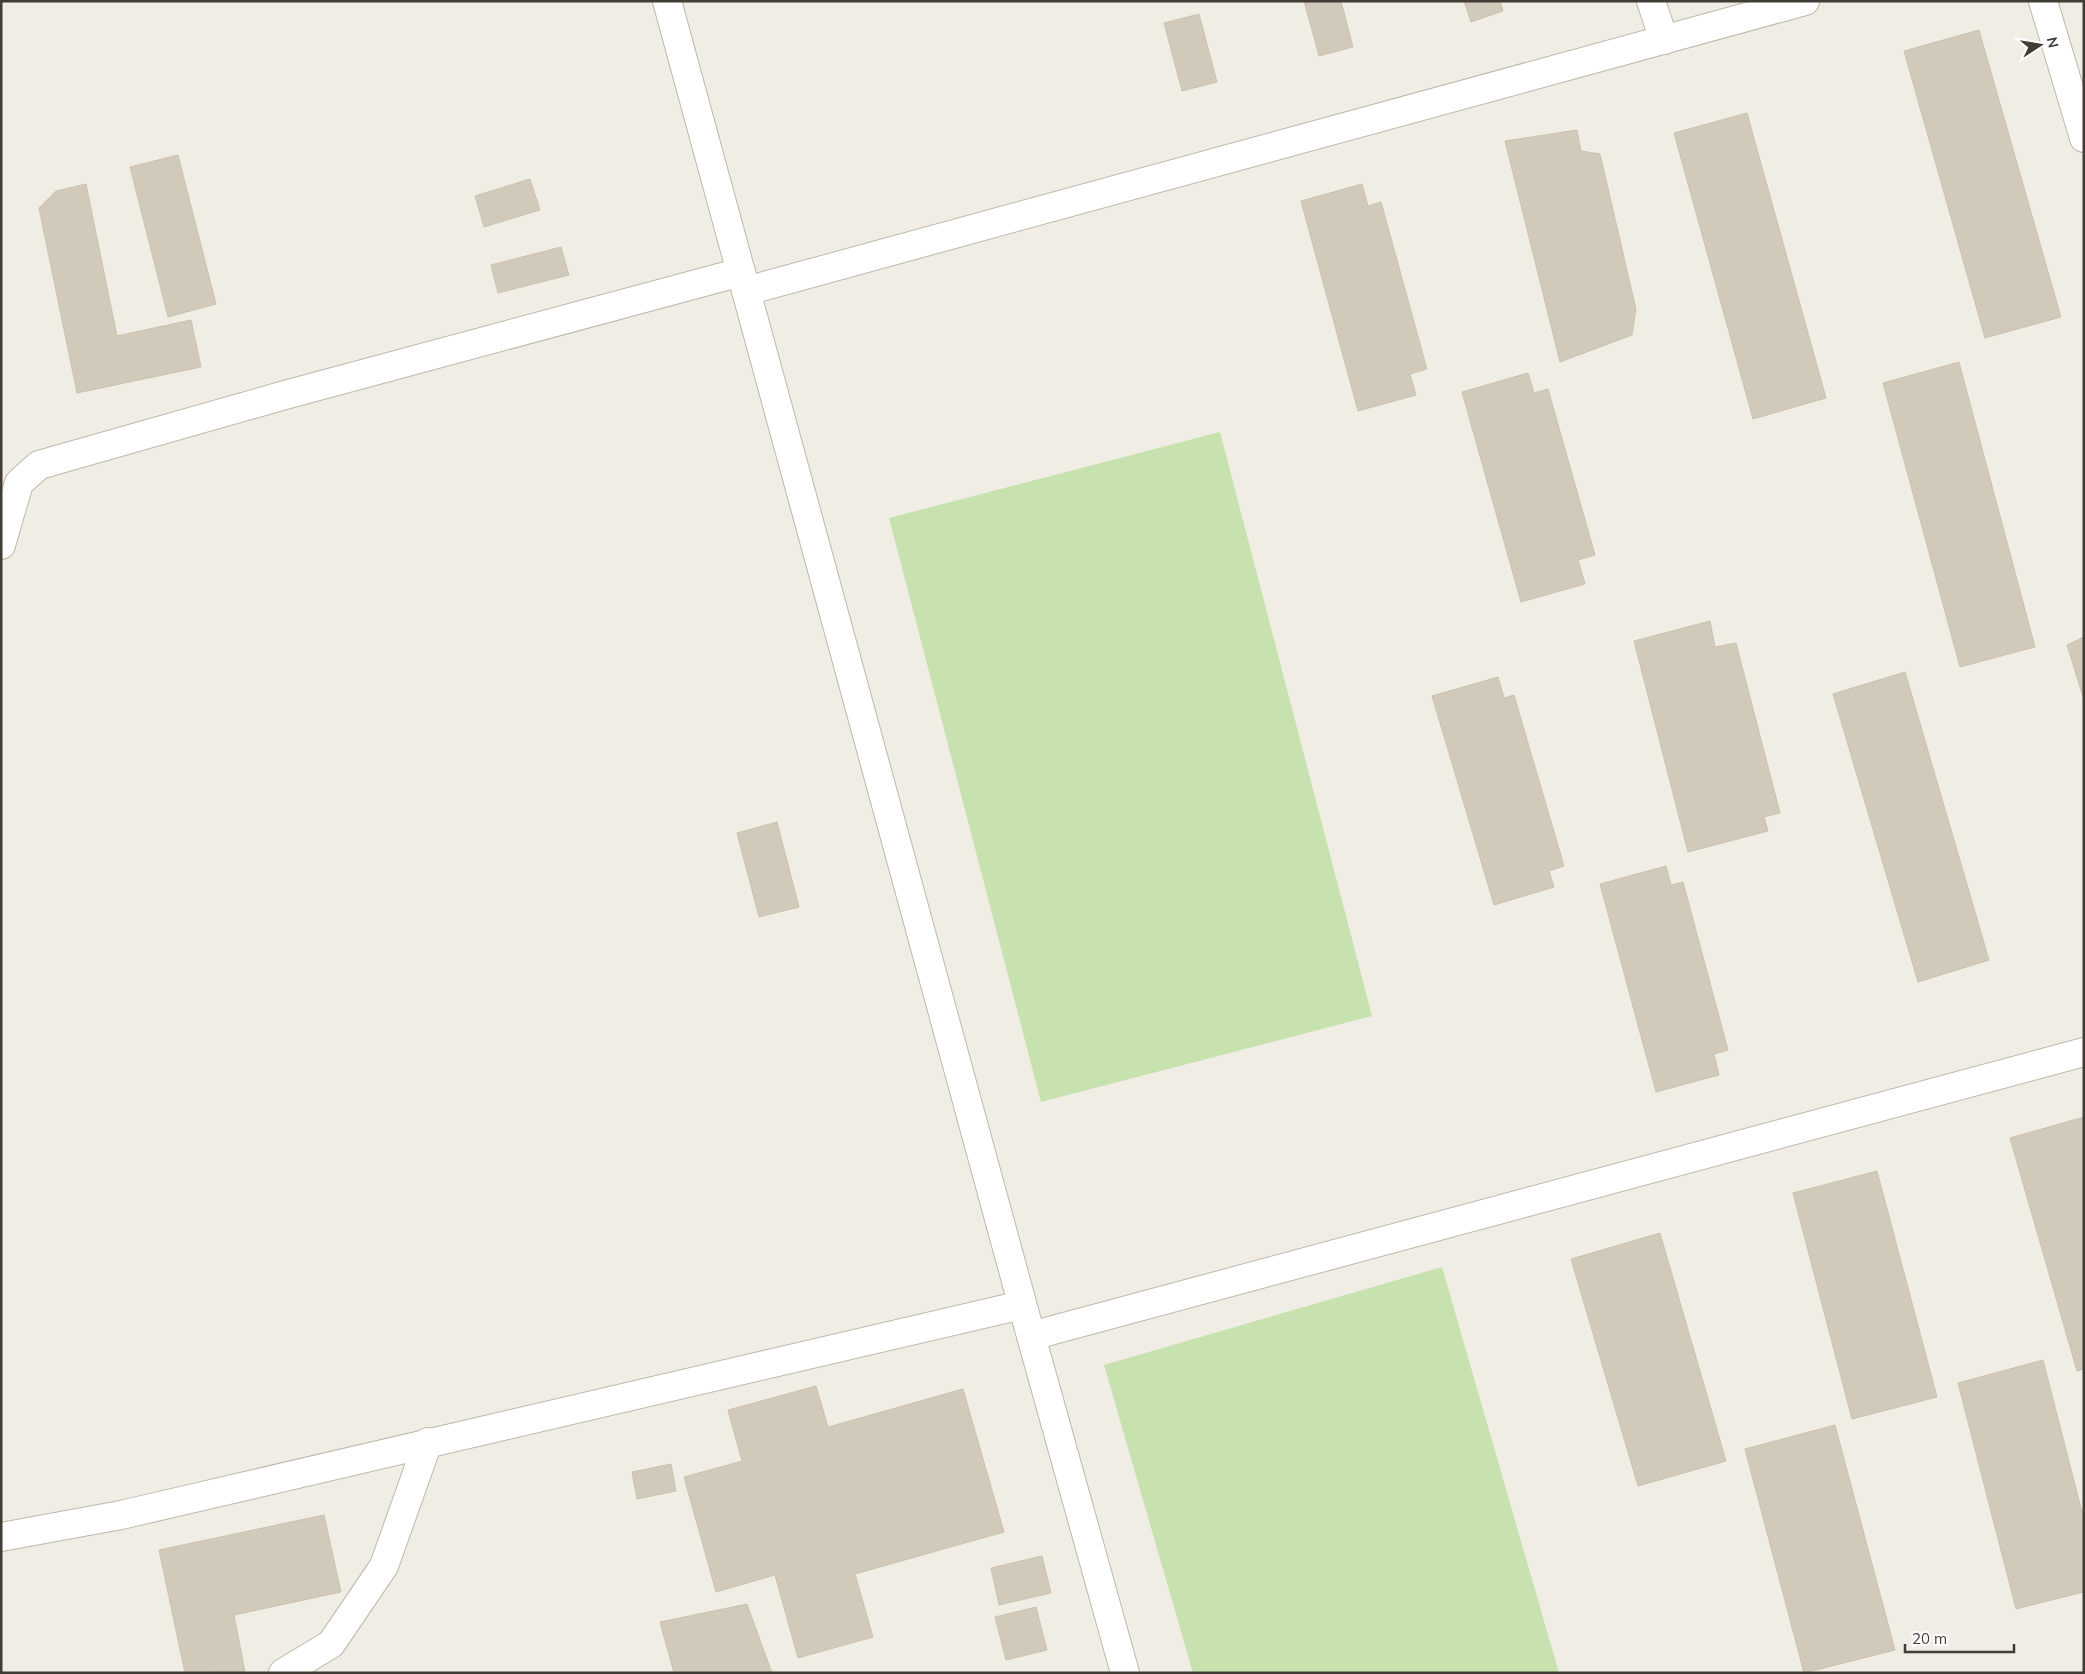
<svg xmlns="http://www.w3.org/2000/svg" width="2085" height="1674" font-family="Mulish,sans-serif">
<rect width="100%" height="100%" fill="#f0ede4"/>
<g fill="#c7e2af">
<path d="M1220,432L1372,1016L1041,1102L889,518Z"/>
<path d="M1442,1267L1559,1673H1193L1104,1365Z"/>
</g>
<g fill="#d1caba" stroke="#cbc2ae">
<path d="M1304,1H1341L1353,47L1319,56Z"/>
<path d="M1464,1H1500L1503,11L1471,22Z"/>
<path d="M1199,14L1217,82L1182,91L1164,23Z"/>
<path d="M1979,30L2061,317L1985,338L1904,51Z"/>
<path d="M1747,113L1826,398L1753,419L1674,133Z"/>
<path d="M1577,130L1581,151L1600,154L1636,309L1632,335L1560,362L1505,141Z"/>
<path d="M178,155L216,304L168,317L130,167Z"/>
<path d="M530,179L540,210L484,227L475,196Z"/>
<path d="M86,184L117,336L191,320L201,367L77,393L39,208L56,191Z"/>
<path d="M1362,184L1368,206L1381,202L1427,369L1410,374L1416,395L1358,411L1301,201Z"/>
<path d="M561,247L569,275L498,293L491,265Z"/>
<path d="M1959,362L2035,647L1960,667L1883,383Z"/>
<path d="M1528,373L1534,393L1548,389L1595,555L1578,560L1585,584L1521,602L1462,392Z"/>
<path d="M1710,621L1715,647L1736,643L1780,813L1764,817L1768,831L1688,852L1634,641Z"/>
<path d="M2084,637V700L2067,645Z"/>
<path d="M1905,672L1989,960L1918,982L1833,694Z"/>
<path d="M1498,677L1504,698L1514,695L1564,866L1549,871L1554,887L1494,905L1432,696Z"/>
<path d="M777,822L799,907L759,917L737,833Z"/>
<path d="M1666,866L1671,885L1683,882L1728,1050L1714,1054L1719,1075L1656,1092L1600,884Z"/>
<path d="M2084,1117V1369L2077,1371L2010,1138Z"/>
<path d="M1877,1171L1937,1397L1852,1419L1793,1193Z"/>
<path d="M1660,1233L1726,1461L1638,1486L1571,1259Z"/>
<path d="M2043,1360L2084,1520V1592L2016,1609L1958,1383Z"/>
<path d="M816,1386L828,1427L963,1389L1004,1532L855,1574L873,1637L798,1658L775,1575L716,1592L684,1477L742,1461L728,1410Z"/>
<path d="M1835,1425L1895,1650L1804,1673L1745,1449Z"/>
<path d="M671,1464L676,1491L637,1499L632,1472Z"/>
<path d="M324,1515L341,1592L234,1615L245,1672L185,1673L159,1550Z"/>
<path d="M1042,1556L1051,1593L999,1605L991,1568Z"/>
<path d="M747,1604L772,1673H674L660,1622Z"/>
<path d="M1036,1607L1047,1650L1006,1660L995,1617Z"/>
</g>
<g fill="none" stroke-linecap="round" stroke-linejoin="round">
<g stroke="#beb8aa" stroke-width="30">
<g id="minor">
<path d="M667,1L1031,1336L1125,1673"/>
<path d="M1651,1L1664,40"/>
<path d="M2043,1L2084,138"/>
<path d="M746,291L1805,1"/>
<path d="M1,545L19,483L39,465L285,395L741,272"/>
<path d="M1031,1336L2084,1052"/>
<path d="M1,1537L121,1515L1022,1305"/>
<path d="M283,1673L331,1644L384,1566L428,1442"/>
</g>
</g>
<use href="#minor" stroke="#fff" stroke-width="28"/>
</g>
<rect width="2085" height="1674" fill="none" stroke="#423d34" stroke-width="5"/>
<g transform="translate(2040 45) rotate(78)" stroke="#ffffff" stroke-width="4" paint-order="stroke">
<path d="M0-4L9 19L0 12L-9 19Z" fill="#423d34"/>
<text y="-8" font-size="14" font-weight="bold" text-anchor="middle" fill="#423d34">N</text>
</g>
<path d="M1905 1644v8h109v-8" fill="none" stroke="#423d34" stroke-width="2.5"/>
<text x="1912" y="1644" font-size="15" fill="#423d34" stroke="#ffffff" stroke-width="4" paint-order="stroke">20 m</text>
</svg>
